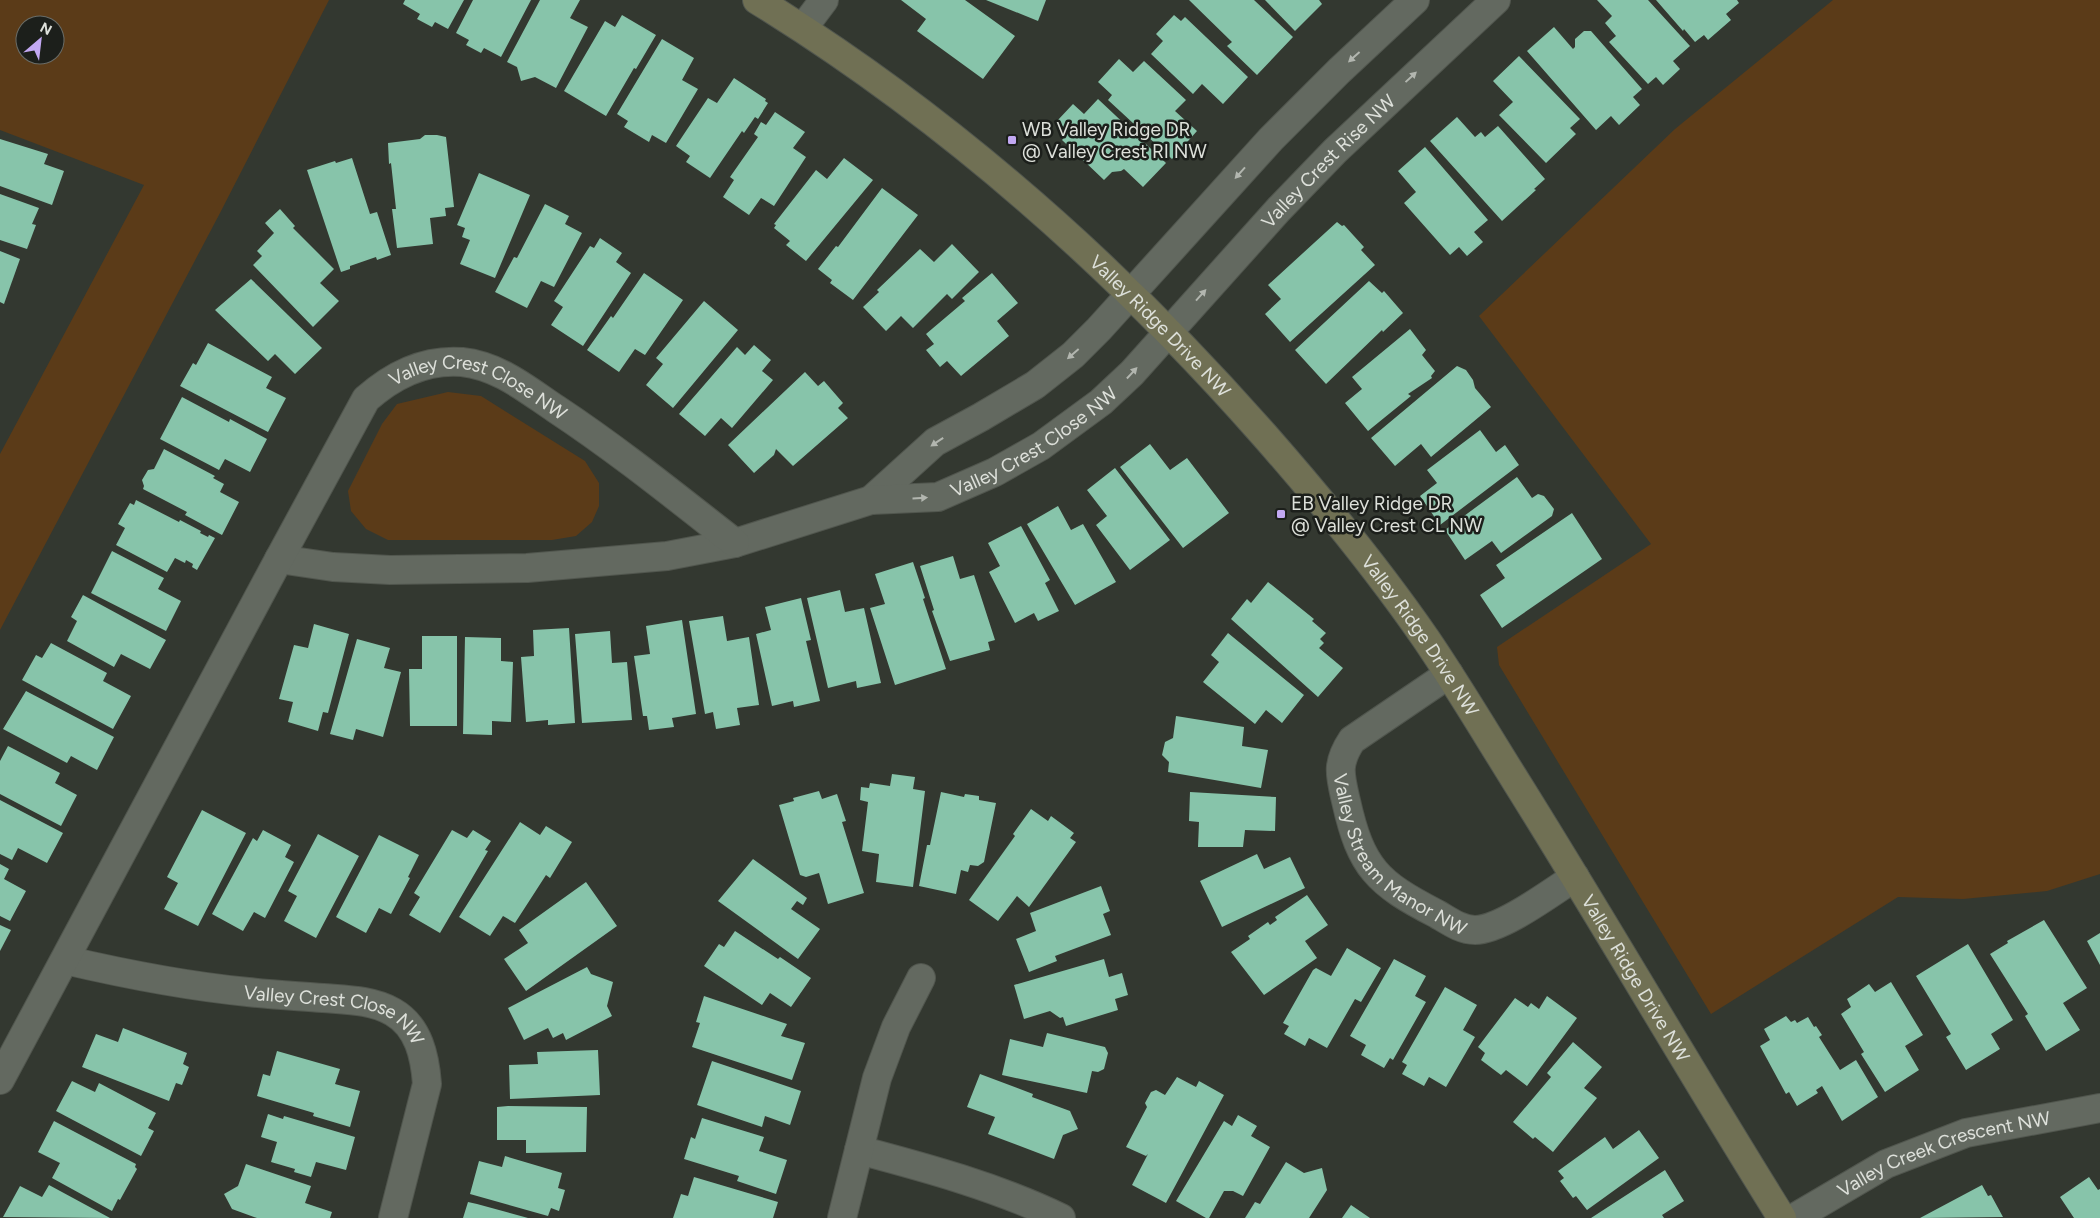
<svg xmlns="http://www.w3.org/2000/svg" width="2100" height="1218" font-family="Figtree,sans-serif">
<rect width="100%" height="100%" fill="#333830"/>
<g fill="#5b3b18" fill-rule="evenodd">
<path d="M0,0H329L220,213L0,630V454L144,185L0,130ZM25,25H55V55H25Z"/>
<path d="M1833,0H2100V874L2047,891L1963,899L1898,897L1711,1014L1499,665L1497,647L1651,544L1479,316L1675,129Z"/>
<path d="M448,392L481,396L585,461L599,483V506L592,522L576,536L552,540H388L366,529L351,511L348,491L382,424L397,404Z"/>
</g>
<g fill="#87c4aa">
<path d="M405,0H464L448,29L435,22L432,27L417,19L420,14L403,4Z"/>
<path d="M473,0H531L501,57L484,48L481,53L466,45L469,40L456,33Z"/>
<path d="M540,0H580L570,18L588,27L556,88L535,77L521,81L517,67L507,62Z"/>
<path d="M901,0H965L1015,36L983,79L917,31L926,19Z"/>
<path d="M986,0H1046L1038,21Z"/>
<path d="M1189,0H1254L1293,37L1257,75L1227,46L1232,42Z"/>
<path d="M1265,0H1319L1322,4L1295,31Z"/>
<path d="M1597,0H1648L1690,46L1673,61L1680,69L1663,85L1656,77L1648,84L1609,42L1616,36L1605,23L1612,16Z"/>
<path d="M1656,0H1737L1739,3L1726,14L1731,20L1708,40L1704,35L1695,42L1684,29L1683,31Z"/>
<path d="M622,15L656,35L636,69L634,68L606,116L564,91L605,21L615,27Z"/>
<path d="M1174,15L1181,21L1185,17L1248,77L1223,104L1202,84L1193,94L1151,54L1163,41L1156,34Z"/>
<path d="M1554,27L1573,49L1575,47V39L1584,31H1591L1642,89L1633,97L1640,105L1619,125L1611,116L1596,130L1527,51Z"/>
<path d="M662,39L694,58L682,80L698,89L666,143L652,135L649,142L624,127L628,121L617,114Z"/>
<path d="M1519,56L1580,119L1570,128L1576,134L1546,163L1499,115L1513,102L1493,81Z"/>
<path d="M1119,59L1133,72L1144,61L1186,100L1175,111L1197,131L1172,159L1108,100L1112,95L1098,82Z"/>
<path d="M734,78L766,99L765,101L768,103L758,119L755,117L744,133L742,131L710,178L686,162L690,156L676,146L708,98L717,103Z"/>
<path d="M1098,99L1166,163L1143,187L1124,169L1121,171L1112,172L1104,180L1062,140L1069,132L1057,121L1073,104L1084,114Z"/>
<path d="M775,112L805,132L793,148L806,157L774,206L761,198L749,215L723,197L734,180L730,177L758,137L754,134L761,122L766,125Z"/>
<path d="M1457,117L1475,137L1481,132L1485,137L1498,126L1545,179L1534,189L1536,190L1502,221L1430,141Z"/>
<path d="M425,135H437L446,137L454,207L445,208L446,216L430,218L433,244L397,248L392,209H396L391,163L389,164L388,143L420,139Z"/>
<path d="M0,139L48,154L44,164L64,171L52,205L0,186Z"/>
<path d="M1425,147L1488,220L1474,232L1483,242L1467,256L1459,247L1450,255L1404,203L1416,192L1398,171Z"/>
<path d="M352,158L370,214L377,212L391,255L377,260L376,257L350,266V269L341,272L307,170L335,161L336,163Z"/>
<path d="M844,158L873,180L806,261L786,245L790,241L774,228L776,225L774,224L816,170L827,179Z"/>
<path d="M479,173L530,195L495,278L460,264L470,240L462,237L465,228L457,225Z"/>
<path d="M882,188L918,215L853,300L830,283L832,280L818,269L836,246L838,247Z"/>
<path d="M0,194L39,208L32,224L36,225L27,249L0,240Z"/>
<path d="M545,204L569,216L565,224L582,233L554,287L541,281L527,308L495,292L514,257L517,258Z"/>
<path d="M280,209L295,226L293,228L334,269L320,283L339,301L313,327L253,265L262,256L257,251L274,233L265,223Z"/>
<path d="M1337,222L1342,226L1344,225L1364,247L1361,250L1375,265L1290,342L1265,314L1281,299L1268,285Z"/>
<path d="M600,238L622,253L616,262L631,273L583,346L551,325L563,307L554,301L590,246L594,248Z"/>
<path d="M952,244L979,272L952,299L947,294L913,328L901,316L886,331L863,307L879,292L877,290L920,249L934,262Z"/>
<path d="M0,251L20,259L4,304L0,302Z"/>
<path d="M644,273L683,300L645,355L635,349L619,372L587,350L611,316L613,318Z"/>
<path d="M992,273L1018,303L997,321L1009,336L961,376L947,361L940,367L926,350L934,344L926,334L965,301L962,298Z"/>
<path d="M251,279L322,348L295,374L275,354L268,361L215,310Z"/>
<path d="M1369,281L1382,293L1384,291L1403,313L1383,332L1382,330L1326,384L1295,350Z"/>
<path d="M704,301L738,330L673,408L646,385L663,364L656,358Z"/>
<path d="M1410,329L1426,350L1422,355L1435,371L1431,376L1432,378L1408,394L1411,396L1368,431L1345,403L1362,389L1352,377Z"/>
<path d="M208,343L272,377L266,388L286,398L268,432L180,386L193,363L196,365Z"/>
<path d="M754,345L771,360L762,371L773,380L732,428L721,418L705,436L679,414L737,347L745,355Z"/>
<path d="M1457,366L1466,370L1473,380L1475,388L1491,407L1431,457L1421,444L1395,466L1371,438Z"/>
<path d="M805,372L818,386L824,381L843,403L838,408L848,418L793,466L776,449L774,455L754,473L728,445Z"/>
<path d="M182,397L229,422L230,419L267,439L250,472L225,459L219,470L160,439Z"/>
<path d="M1480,430L1496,452L1505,445L1519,465L1440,525L1420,496L1437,483L1427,470Z"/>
<path d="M1150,444L1170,470L1187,458L1229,513L1183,548L1120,467Z"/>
<path d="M164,449L215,476L213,478L224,484L220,492L239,502L222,535L185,515L187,512L143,489L144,486L142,480L148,470L154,469Z"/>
<path d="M1115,468L1170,540L1130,570L1096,525L1107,516L1087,490Z"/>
<path d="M1517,477L1532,498L1538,494L1544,496L1554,509L1552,516L1501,553L1492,541L1465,560L1445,530Z"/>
<path d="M136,500L179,522L180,520L201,531L200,533L208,537L209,535L215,538L197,570L192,567L193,564L186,560L185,563L175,558L167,572L116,545L125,528L118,524L130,503L134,505Z"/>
<path d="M1058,506L1071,530L1083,524L1116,582L1075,605L1027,524Z"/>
<path d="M1572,513L1602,559L1502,628L1480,595L1505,578L1496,565Z"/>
<path d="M1021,526L1050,580L1045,583L1059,611L1038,621L1034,613L1015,623L989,572L1000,566L988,543Z"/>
<path d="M112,551L164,578L158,589L181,601L166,631L91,593Z"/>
<path d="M953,556L960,579L974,575L995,640L988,642L990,650L950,661L932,611L934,610L920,566Z"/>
<path d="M913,562L925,598L923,599L946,669L895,685L870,608L885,604L875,574Z"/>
<path d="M1268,582L1314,619L1312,621L1326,633L1320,639L1324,643L1319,648L1343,668L1318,697L1231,619L1247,599L1251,603Z"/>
<path d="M840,590L845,612L864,608L881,683L857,688L856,681L828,688L807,598Z"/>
<path d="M83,595L166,640L150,669L121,654L114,667L67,641L77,621L71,617Z"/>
<path d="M801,598L811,640L806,641L820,701L794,707L793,701L772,706L756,634L771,630L765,607Z"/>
<path d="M723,616L727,641L749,637L759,705L737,708L740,725L716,729L713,712L705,714L689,621Z"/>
<path d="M682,620L696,714L672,718L674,727L649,730L647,716H643L634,656L650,654L646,626Z"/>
<path d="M314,624L349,634L328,713L323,712L318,731L288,722L293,702L279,699L294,645L308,648Z"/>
<path d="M569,628L575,723L548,725V720L526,722L521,657L534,656L533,630Z"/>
<path d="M610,631L612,663L627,662L632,720L582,723L575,634Z"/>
<path d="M1228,633L1304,695L1282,723L1266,710L1255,724L1203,682L1219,662L1211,655Z"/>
<path d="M422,636H457V726H410L409,669H422Z"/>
<path d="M465,637L501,638V661L513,662L511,722L492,721V735L463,734Z"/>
<path d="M357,639L390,648L384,668L401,672L383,737L356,729L353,740L330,734Z"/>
<path d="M51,643L107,673L103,681L131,696L113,729L22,680L36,655L42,658Z"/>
<path d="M26,691L114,737L97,770L71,756L67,763L3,729Z"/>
<path d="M1176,716L1244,727L1242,746L1268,750L1261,788L1168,772L1169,762L1162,755L1165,742L1173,738Z"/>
<path d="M8,746L60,773L55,783L77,795L61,826L0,794V761Z"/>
<path d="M892,774L915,777L913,789L925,791L913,887L876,882L879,854L862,851L868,802L860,800L861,787L869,788L870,783L890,786Z"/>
<path d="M819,791L822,799L837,794L846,821L842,822L864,893L828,904L819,873L806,877L800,875L779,805L794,801L793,798Z"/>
<path d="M941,792L964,797L965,794L979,796V800L996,803L984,862L978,866L970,865L968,872L961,870L956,894L919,886L927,845H930Z"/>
<path d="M1190,792L1276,797L1275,831L1245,830L1243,847H1198L1199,822L1189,821Z"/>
<path d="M0,800L63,833L47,863L18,848L12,860L0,854Z"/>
<path d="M1031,809L1048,821L1051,816L1074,833L1070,838L1076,842L1029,907L1017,896L998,921L969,900L1015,836L1013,834Z"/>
<path d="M202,810L246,833L198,926L164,909L178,883L167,877Z"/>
<path d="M520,822L540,835L546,826L572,842L550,878L546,875L515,923L503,916L490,936L459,917Z"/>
<path d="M263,830L291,845L285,857L294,862L265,918L254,912L243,931L212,914L253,838L257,841Z"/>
<path d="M452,830L467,838L473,830L491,841L485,850L488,851L440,933L409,915L420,897L414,893Z"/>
<path d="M318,834L359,856L316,938L284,921L297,896L288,891Z"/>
<path d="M379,835L419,855L408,877L410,878L391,914L379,908L366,933L336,917Z"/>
<path d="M1257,854L1264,869L1290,857L1305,888L1222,927L1200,881Z"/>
<path d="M753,859L807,898L803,905L797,901L791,909L820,929L798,959L718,901Z"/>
<path d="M0,864L9,869L4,879L26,891L10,921L0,916Z"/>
<path d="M586,882L617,926L526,991L504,959L528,943L519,930Z"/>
<path d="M1101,886L1110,911L1103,914L1111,935L1055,956L1057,961L1029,972L1016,939L1036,931L1030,913Z"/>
<path d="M1307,895L1328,925L1305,941L1317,958L1264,995L1231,952L1250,939L1248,936L1268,922L1270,925L1277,920L1275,917Z"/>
<path d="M2044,920L2087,988L2063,1003L2080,1030L2046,1051L2025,1016L2028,1014L1990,954L2008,943L2007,941Z"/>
<path d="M0,925L11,930L0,951Z"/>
<path d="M735,931L778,959L780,957L811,978L791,1007L770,993L762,1005L704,966L719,944L724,947Z"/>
<path d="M2100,933V965L2087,941Z"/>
<path d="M1968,944L2013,1020L1991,1034L2000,1049L1966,1070L1946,1037L1951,1034L1916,976Z"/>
<path d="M1347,948L1381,968L1361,1002L1355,999L1327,1048L1309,1038L1305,1046L1284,1034L1289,1026L1283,1023L1313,970L1316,968L1331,976Z"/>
<path d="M1104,959L1109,977L1122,973L1128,995L1115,999L1118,1010L1066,1026L1063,1017L1060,1018L1050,1011L1024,1019L1014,985Z"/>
<path d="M1394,959L1426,976L1415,996L1426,1002L1393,1060L1390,1058L1384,1068L1361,1055L1366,1045L1350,1036Z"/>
<path d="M587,967L591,974L613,982L607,1006L612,1016L566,1040L563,1033L553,1038L548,1028L524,1040L508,1008Z"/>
<path d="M1891,982L1923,1035L1905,1046L1919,1070L1885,1092L1861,1054L1864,1052L1841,1014L1851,1007L1847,999L1869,984L1875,992Z"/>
<path d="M1445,987L1477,1005L1463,1030L1475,1037L1446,1087L1429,1077L1424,1086L1402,1074L1407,1065L1402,1062Z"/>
<path d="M704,996L787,1024L781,1036L805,1043L792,1080L692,1047L700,1023L696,1022Z"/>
<path d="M1547,996L1577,1018L1527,1086L1506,1070L1501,1075L1481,1060L1485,1053L1478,1047L1515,998L1528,1007L1531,1003L1539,1009Z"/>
<path d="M1786,1016L1791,1022L1795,1020L1797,1023L1808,1017L1814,1027L1816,1026L1822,1035L1819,1037L1840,1070L1856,1060L1878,1097L1842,1121L1822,1086L1816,1090L1818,1093L1797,1106L1789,1092L1786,1094L1760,1046L1770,1040L1764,1029Z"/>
<path d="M123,1028L187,1053L183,1064L189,1067L182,1085L176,1083L169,1101L82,1067L96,1034L118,1042Z"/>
<path d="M1047,1033L1105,1047L1108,1053L1104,1069L1098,1072L1092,1071L1087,1093L1002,1075L1010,1039L1043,1047Z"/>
<path d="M1573,1042L1602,1067L1584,1088L1597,1098L1553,1152L1535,1137L1533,1139L1513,1122L1551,1077L1547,1073Z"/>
<path d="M598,1050L600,1095L510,1099L509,1065L538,1064L537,1052Z"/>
<path d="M277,1051L340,1069L335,1084L360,1091L350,1127L313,1116L314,1113L257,1096L263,1074L270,1076Z"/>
<path d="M712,1061L801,1091L790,1125L765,1116L762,1127L697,1105Z"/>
<path d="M980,1074L1033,1094L1032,1097L1070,1111L1078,1129L1063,1135L1054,1159L988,1134L995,1117L967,1107Z"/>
<path d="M1177,1077L1196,1087L1199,1081L1224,1095L1166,1203L1132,1185L1148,1154L1146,1156L1126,1147L1147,1107L1145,1103L1151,1092L1156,1090L1165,1095Z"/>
<path d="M72,1081L95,1092L99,1083L156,1113L148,1128L154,1131L141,1156L56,1111Z"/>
<path d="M508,1106L587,1107L586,1152L526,1153V1140H497V1107Z"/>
<path d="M268,1114L283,1119L284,1116L355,1137L346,1170L316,1162L311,1177L294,1172L295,1169L271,1162L277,1142L261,1137Z"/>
<path d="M1238,1115L1257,1126L1251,1136L1270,1147L1243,1196L1233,1191H1224L1209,1218H1206L1176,1201L1224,1121L1232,1126Z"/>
<path d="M702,1118L764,1137L759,1151L787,1160L776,1194L737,1181L739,1176L684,1159L691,1137L695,1139Z"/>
<path d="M54,1121L136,1164L135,1167L137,1169L120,1200L118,1199L112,1211L52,1178L60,1163L38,1152Z"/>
<path d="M1639,1130L1659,1158L1587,1210L1576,1196L1573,1198L1560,1181L1564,1178L1558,1171L1605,1137L1613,1149Z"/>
<path d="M505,1156L562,1173L558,1188L565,1190L559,1211L551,1208L548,1216L470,1194L479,1161L502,1167Z"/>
<path d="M1286,1162L1304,1173L1322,1168L1327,1190L1309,1218H1245L1255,1202L1260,1204Z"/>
<path d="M246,1164L311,1186L305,1203L332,1212L330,1218H257L232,1209L224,1194L238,1186Z"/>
<path d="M1665,1170L1684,1201L1662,1215L1664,1218H1591Z"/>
<path d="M694,1177L778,1202L773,1218H673L681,1194L688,1196Z"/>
<path d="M2089,1177L2098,1190L2100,1189V1218H2074L2060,1197Z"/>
<path d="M49,1185L110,1218L3,1217L20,1186L42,1197Z"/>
<path d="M1982,1185L1988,1196L1991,1195L2003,1217L1920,1218Z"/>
<path d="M468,1202L477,1204L528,1218H463Z"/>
<path d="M1351,1205L1370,1218H1342Z"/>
</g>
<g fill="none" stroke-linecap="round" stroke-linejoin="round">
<g stroke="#51564e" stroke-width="30">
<g id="street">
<path d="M803,28L824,0"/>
<path d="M871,500L935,442L981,417L1035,385L1073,355L1099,329L1271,139L1339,71L1415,0"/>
<path id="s1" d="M279,559L333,567L390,570L527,568L667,556L735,543L871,500L938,497L995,472L1041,446L1101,402L1132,373L1279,209L1335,151L1496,0"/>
<path id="s2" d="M1449,674L1352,740C1336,764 1340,775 1346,801C1361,868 1377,883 1437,914C1449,921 1461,930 1475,930C1501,930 1552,892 1575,877"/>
<path id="s3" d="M65,960C125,974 186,986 248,992C273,995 298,996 323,998C347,1000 372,1000 393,1012C419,1027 425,1057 427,1084L393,1218"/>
<path id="s4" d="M0,1080L279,559L366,399C393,375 424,359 462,362C499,366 526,389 556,409C618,450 676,497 735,543"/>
<path d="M859,1150C927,1168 997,1187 1061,1218"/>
<path d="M842,1218L877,1078L896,1027L921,978"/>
<path id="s5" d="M1794,1218L1886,1164L1966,1133L2100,1108"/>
</g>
</g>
<g stroke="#51564e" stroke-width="30">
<g id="secondary">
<path id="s6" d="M757,0C947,117 1117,268 1265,436C1322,501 1377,568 1426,639C1458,686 1487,735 1517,783C1607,927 1692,1074 1782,1218"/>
</g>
</g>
<use href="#street" stroke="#636960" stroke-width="28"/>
<use href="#secondary" stroke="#707054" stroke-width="28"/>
</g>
<defs><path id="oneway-solid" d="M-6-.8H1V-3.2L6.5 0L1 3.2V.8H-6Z" transform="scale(1.25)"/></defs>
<g fill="#b2b6af">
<use href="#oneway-solid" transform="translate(1354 57) rotate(138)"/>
<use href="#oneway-solid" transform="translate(1411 77) rotate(-43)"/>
<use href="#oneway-solid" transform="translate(1240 173) rotate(132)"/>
<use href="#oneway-solid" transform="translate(1201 295) rotate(-48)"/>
<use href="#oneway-solid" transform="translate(1073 354) rotate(139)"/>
<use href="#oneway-solid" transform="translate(1132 373) rotate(-47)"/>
<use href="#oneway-solid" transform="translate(937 442) rotate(146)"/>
<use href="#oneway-solid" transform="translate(920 498) rotate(-3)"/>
</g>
<g fill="#c2a8f2" stroke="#1c1f1b" stroke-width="2">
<rect x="1007" y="135" width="10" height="10" rx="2.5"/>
<rect x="1276" y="509" width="10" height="10" rx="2.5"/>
</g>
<g text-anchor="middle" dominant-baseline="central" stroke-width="5" stroke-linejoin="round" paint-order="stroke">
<g font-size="19" fill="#dde0da" stroke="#1c1f1b" text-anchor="start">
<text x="1022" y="129">WB Valley Ridge DR<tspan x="1022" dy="22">@ Valley Crest RI NW</tspan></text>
<text x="1291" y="503">EB Valley Ridge DR<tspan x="1291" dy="22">@ Valley Crest CL NW</tspan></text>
</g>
<g font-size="19" fill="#dde0da" stroke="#1c1f1b">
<text stroke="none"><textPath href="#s1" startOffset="1189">Valley Crest Rise NW</textPath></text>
<text stroke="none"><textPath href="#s6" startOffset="520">Valley Ridge Drive NW</textPath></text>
<text stroke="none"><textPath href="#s4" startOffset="900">Valley Crest Close NW</textPath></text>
<text stroke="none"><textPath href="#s1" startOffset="779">Valley Crest Close NW</textPath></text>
<text stroke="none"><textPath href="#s6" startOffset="925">Valley Ridge Drive NW</textPath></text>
<text stroke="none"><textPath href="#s2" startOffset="260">Valley Stream Manor NW</textPath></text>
<text stroke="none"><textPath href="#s6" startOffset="1330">Valley Ridge Drive NW</textPath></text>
<text stroke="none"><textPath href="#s3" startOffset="278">Valley Crest Close NW</textPath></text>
<text stroke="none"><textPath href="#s5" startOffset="165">Valley Creek Crescent NW</textPath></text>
</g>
</g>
<g transform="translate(40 40) rotate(28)"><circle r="24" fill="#1c1f1b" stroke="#696c67"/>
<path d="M0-4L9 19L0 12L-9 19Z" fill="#c2a8f2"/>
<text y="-8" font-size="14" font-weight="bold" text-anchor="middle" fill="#dde0da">N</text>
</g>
</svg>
